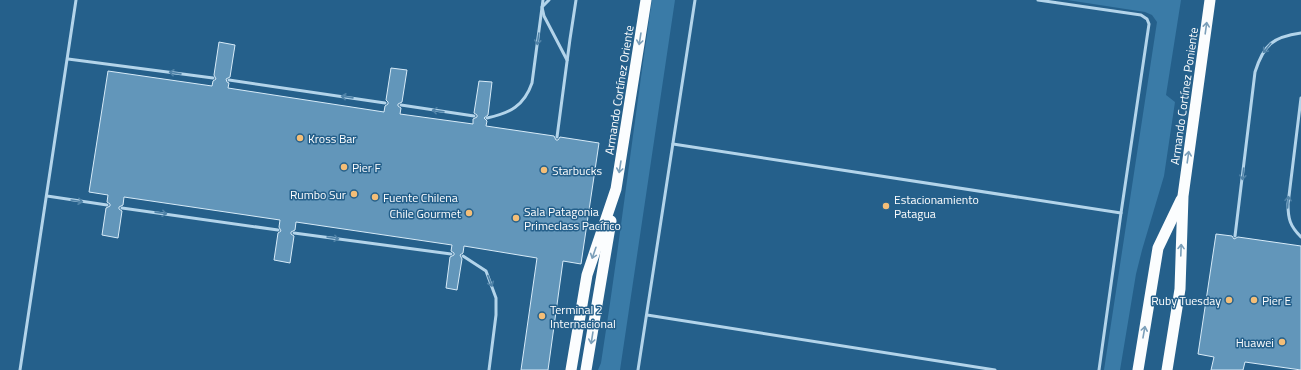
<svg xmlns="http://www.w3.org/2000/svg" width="1301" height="370" font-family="'Titillium Web',sans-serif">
<rect width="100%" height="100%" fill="#25608b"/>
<g fill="#3a7ba7">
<path d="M652,0H675L620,370H598L601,363C620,242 634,121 652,0Z"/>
<path d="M1067,0H1181L1166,95L1175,102L1164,176L1142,250L1136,274L1120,370H1104L1157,22L1152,15L1145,12Z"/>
</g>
<g fill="#6296ba" stroke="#d7ebf8">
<path d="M219,42L235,45L230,77L226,79L227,82L229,83L228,88L384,112L385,106L388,104V102L386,100L391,68L407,70L402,102L398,104V106L401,108L400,114L473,124V119L477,117V115L474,113L479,81L492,82L488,115L484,118L487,121L486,126L554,136L556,140H558L560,137L599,143L581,264L563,261L548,370H521L537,258L464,246L463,253L460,255L462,259L457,290L446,288L450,257L454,255V253L451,251L452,245L296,222L295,230L291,232V234L294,236L290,263L274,260L278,233L281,231L279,227L280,220L124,197L123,205L119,207V209L122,211L118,238L102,235L106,208L110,206V204L107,202L108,195L89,192L108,71L212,86L213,81L216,79L214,75Z"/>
<path d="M1216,234L1232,236L1234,239L1238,237L1301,246V370L1245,362L1243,370H1211L1214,357L1198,354Z"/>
</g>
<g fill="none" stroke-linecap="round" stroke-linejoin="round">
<g stroke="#b3d4ea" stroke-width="3">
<path d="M549,0L542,7L544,16L567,60"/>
<path d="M1038,0L1141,15L1147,19L1149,24L1121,213L1099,370"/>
<path d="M68,59L213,78"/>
<path d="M229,80L385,103"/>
<path d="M1301,98L1288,204C1288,219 1290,226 1301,237"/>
<path d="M401,105L474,116"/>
<path d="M487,118C510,113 524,106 532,83L543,0"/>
<path d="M557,137L570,39L576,0"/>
<path d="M673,144L1121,213"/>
<path d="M47,196L107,205"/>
<path d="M122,208L278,230"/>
<path d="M294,233L451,254"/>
<path d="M1235,236L1255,72C1264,44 1273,37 1301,33"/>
<path d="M463,256L486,271L496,298V315L489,370"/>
<path d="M647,315L995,370"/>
<path d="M20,370L76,0"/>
<path d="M638,370L695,0"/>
</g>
<g stroke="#fbfdfe" stroke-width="11">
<path d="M571,370L587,275L616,189L646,0"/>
<path d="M586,370L611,221"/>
<path d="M1138,370L1158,248L1181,200"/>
<path d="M1167,370L1180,289L1183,196L1210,0"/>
</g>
</g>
<defs><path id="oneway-shaft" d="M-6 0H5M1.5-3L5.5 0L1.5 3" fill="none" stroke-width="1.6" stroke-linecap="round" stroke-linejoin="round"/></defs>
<g stroke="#7b9fb9">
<use href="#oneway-shaft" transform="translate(1206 28) rotate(-82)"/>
<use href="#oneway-shaft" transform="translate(640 39) rotate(99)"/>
<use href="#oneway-shaft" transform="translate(1188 157) rotate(-82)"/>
<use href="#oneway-shaft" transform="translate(620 167) rotate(99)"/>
<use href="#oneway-shaft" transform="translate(1181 250) rotate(-88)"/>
<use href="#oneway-shaft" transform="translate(594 253) rotate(109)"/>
<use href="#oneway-shaft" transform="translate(1144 332) rotate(-80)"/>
<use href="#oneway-shaft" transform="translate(592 338) rotate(99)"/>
</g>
<g stroke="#5083a8">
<use href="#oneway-shaft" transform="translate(538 39) rotate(98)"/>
<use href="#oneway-shaft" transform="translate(1267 48) rotate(129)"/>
<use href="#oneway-shaft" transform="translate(175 73) rotate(-172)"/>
<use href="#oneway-shaft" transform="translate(347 97) rotate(-172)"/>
<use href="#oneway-shaft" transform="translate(438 111) rotate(-172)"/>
<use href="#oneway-shaft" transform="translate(1243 174) rotate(97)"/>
<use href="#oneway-shaft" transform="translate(77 201) rotate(9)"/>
<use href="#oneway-shaft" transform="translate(1288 202) rotate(-86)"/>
<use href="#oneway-shaft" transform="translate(161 213) rotate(8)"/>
<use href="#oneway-shaft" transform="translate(333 238) rotate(8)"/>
<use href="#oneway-shaft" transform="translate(490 281) rotate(69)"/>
</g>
<g fill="#f4be77" stroke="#25608b" stroke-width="1.5">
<circle cx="300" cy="138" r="4"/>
<circle cx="344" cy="167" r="4"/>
<circle cx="544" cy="170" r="4"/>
<circle cx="354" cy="194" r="4"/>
<circle cx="375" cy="197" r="4"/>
<circle cx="886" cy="206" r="4"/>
<circle cx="469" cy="213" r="4"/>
<circle cx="516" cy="218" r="4"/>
<circle cx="1229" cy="300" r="4"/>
<circle cx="1254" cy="300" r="4"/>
<circle cx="542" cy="316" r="4"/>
<circle cx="1282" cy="342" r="4"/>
</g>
<g text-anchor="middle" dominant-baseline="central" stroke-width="3" stroke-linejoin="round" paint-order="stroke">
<g font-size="12" fill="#fff" stroke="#25608b">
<text transform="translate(619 90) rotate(-81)">Armando Cortínez Oriente</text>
<text transform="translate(1184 96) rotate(-82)">Armando Cortínez Poniente</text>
</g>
<g font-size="12" fill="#fff" stroke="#25608b" text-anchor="start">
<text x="308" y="138">Kross Bar</text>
<text x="352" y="167">Pier F</text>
<text x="552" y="170">Starbucks</text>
<text x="346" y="194" text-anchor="end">Rumbo Sur</text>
<text x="383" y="197">Fuente Chilena</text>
<text x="894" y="199">Estacionamiento<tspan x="894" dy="14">Patagua</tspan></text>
<text x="524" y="211">Sala Patagonia<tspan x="524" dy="14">Primeclass Pacífico</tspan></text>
<text x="461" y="213" text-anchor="end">Chile Gourmet</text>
<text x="1221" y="300" text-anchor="end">Ruby Tuesday</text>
<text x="1262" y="300">Pier E</text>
<text x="550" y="309">Terminal 2<tspan x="550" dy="14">Internacional</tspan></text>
<text x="1274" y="342" text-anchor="end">Huawei</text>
</g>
</g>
</svg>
